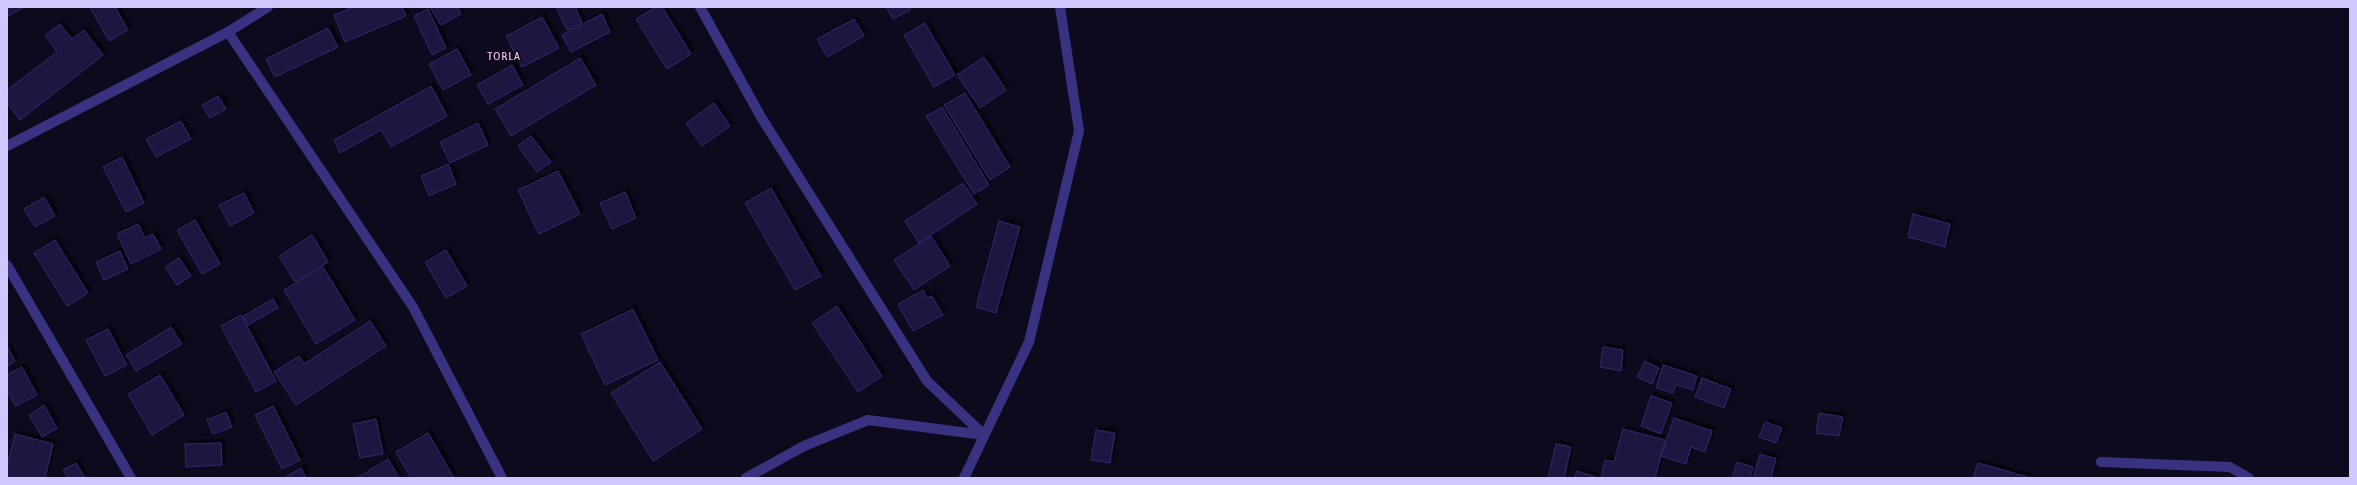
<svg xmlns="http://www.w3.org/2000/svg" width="2357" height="485" font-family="'Asap Condensed',sans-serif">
<defs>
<filter id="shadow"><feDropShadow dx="3.5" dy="-3.5" stdDeviation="0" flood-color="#0009"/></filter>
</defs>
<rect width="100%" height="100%" fill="#0e0a1e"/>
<g fill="#1f1540" stroke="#36256e" filter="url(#shadow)">
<path d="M7,7H24L7,17Z"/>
<path d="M90,7H115L128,30L109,41Z"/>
<path d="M353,7H402L406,16L345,42L334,15Z"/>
<path d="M430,7H457L461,14L441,25Z"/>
<path d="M556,7H575L582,23L567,30Z"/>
<path d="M656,7H662L691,54L667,69L636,19Z"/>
<path d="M886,7H909L910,10L893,19Z"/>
<path d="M428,9L446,48L432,55L414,16Z"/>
<path d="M602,14L610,32L571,52L562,35Z"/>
<path d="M542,17L559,48L522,67L506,36Z"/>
<path d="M854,19L864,36L827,57L817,39Z"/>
<path d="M925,23L955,75L934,87L904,35Z"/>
<path d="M60,24L72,39L84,30L103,55L20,120L7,103V90L57,52L45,35Z"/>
<path d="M328,28L338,47L275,77L266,59Z"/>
<path d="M457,49L471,75L443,90L429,64Z"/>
<path d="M984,57L1006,90L980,108L957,75Z"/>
<path d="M580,58L596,85L511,136L495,109Z"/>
<path d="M512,65L523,85L488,104L477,85Z"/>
<path d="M431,86L447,116L391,147L381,130L340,153L334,140Z"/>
<path d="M965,93L1010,167L990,180L944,105Z"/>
<path d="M218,96L226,109L210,118L202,105Z"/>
<path d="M714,103L730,126L702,146L686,123Z"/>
<path d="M942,107L989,185L974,194L926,116Z"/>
<path d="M181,121L191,139L156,157L146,139Z"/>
<path d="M478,123L488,145L450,163L440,142Z"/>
<path d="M531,136L551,162L537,172L518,146Z"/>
<path d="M122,157L144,203L126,212L103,167Z"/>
<path d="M448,164L456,184L429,196L421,176Z"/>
<path d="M558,171L580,214L539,234L518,190Z"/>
<path d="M963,183L977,204L919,243L905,221Z"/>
<path d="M771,188L821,276L795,290L745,203Z"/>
<path d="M625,192L636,218L612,229L600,203Z"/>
<path d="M244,193L254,213L230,226L219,205Z"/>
<path d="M44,197L55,216L35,227L24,209Z"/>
<path d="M1913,214L1950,224L1945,247L1908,237Z"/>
<path d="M195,220L220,264L202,274L177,230Z"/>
<path d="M999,221L1020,227L996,313L976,307Z"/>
<path d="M138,224L145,238L153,234L161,249L131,264L117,234Z"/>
<path d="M312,235L328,262L295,282L279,256Z"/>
<path d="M931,236L950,266L914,290L894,260Z"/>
<path d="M55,240L88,293L67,306L34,253Z"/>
<path d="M446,250L467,286L446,298L425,262Z"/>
<path d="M120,251L128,269L104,280L96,262Z"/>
<path d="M179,258L191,276L177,285L165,267Z"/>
<path d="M323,267L355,320L316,344L284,290Z"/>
<path d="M923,290L927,298L932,296L943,315L913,331L898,304Z"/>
<path d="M273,299L278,308L248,325L243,316Z"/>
<path d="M837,306L882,376L858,392L812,323Z"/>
<path d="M633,309L658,360L605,385L581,334Z"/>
<path d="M241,315L276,381L256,392L221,326Z"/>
<path d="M370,321L386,346L296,405L274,372L299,356L304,364Z"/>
<path d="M171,327L182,344L136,371L126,355Z"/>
<path d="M108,329L127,365L105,376L86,340Z"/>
<path d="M7,346L15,361L7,366Z"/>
<path d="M1603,347L1623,350L1621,371L1600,367Z"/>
<path d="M1645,361L1659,368L1652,384L1637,377Z"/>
<path d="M660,362L702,429L653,461L611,393Z"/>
<path d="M1663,365L1697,376L1693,390L1676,385L1673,393L1656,388Z"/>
<path d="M22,367L37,395L15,406L7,390V375Z"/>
<path d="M160,375L184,415L152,435L128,394Z"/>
<path d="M1702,378L1731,389L1724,408L1695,397Z"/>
<path d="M1651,396L1672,403L1661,434L1641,426Z"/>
<path d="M44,405L57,428L42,437L29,415Z"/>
<path d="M273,406L300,460L282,469L255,415Z"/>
<path d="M226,412L232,427L213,434L207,420Z"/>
<path d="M1819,413L1843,417L1839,436L1816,433Z"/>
<path d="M1674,418L1712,431L1705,452L1691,447L1686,464L1661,456Z"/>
<path d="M376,419L383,454L360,458L353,424Z"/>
<path d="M1765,422L1782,428L1776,443L1759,437Z"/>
<path d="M1623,429L1665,440L1655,478H1601L1605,460L1614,462Z"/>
<path d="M1096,430L1115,433L1110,463L1091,460Z"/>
<path d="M428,433L454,478H411L396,452Z"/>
<path d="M15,434L53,444L45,478H7V467Z"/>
<path d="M221,443L222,465L186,467L185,444Z"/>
<path d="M1556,444L1571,447L1564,478H1548Z"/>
<path d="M1760,454L1776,459L1771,478H1753Z"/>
<path d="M388,459L399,478H357Z"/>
<path d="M1737,462L1753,467L1750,478H1732Z"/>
<path d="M76,463L85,478H68L63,470Z"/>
<path d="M1978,463L2031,478H1973Z"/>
<path d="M301,468L306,478H284Z"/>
<path d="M1577,471L1595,477L1594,478H1574Z"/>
</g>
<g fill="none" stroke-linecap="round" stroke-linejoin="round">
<g stroke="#383280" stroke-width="10">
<path d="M700,7L761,117L927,381L984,435"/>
<path d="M228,32L413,307L502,478"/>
<path d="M7,146L228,32L268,7"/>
<path d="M7,265L131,478"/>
<path d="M2101,462L2230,467L2249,478"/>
<path d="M746,478L804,446L868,420L984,435"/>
<path d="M964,478L1029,342L1079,131L1060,7"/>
</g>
</g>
<g text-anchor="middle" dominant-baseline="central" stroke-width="3" stroke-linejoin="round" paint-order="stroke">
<g font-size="12" letter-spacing="1" fill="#ffc9e9" stroke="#0e0a1e">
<text x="504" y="56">TORLA</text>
</g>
</g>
<rect width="2357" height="485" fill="none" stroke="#d0c7ff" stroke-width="16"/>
</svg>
